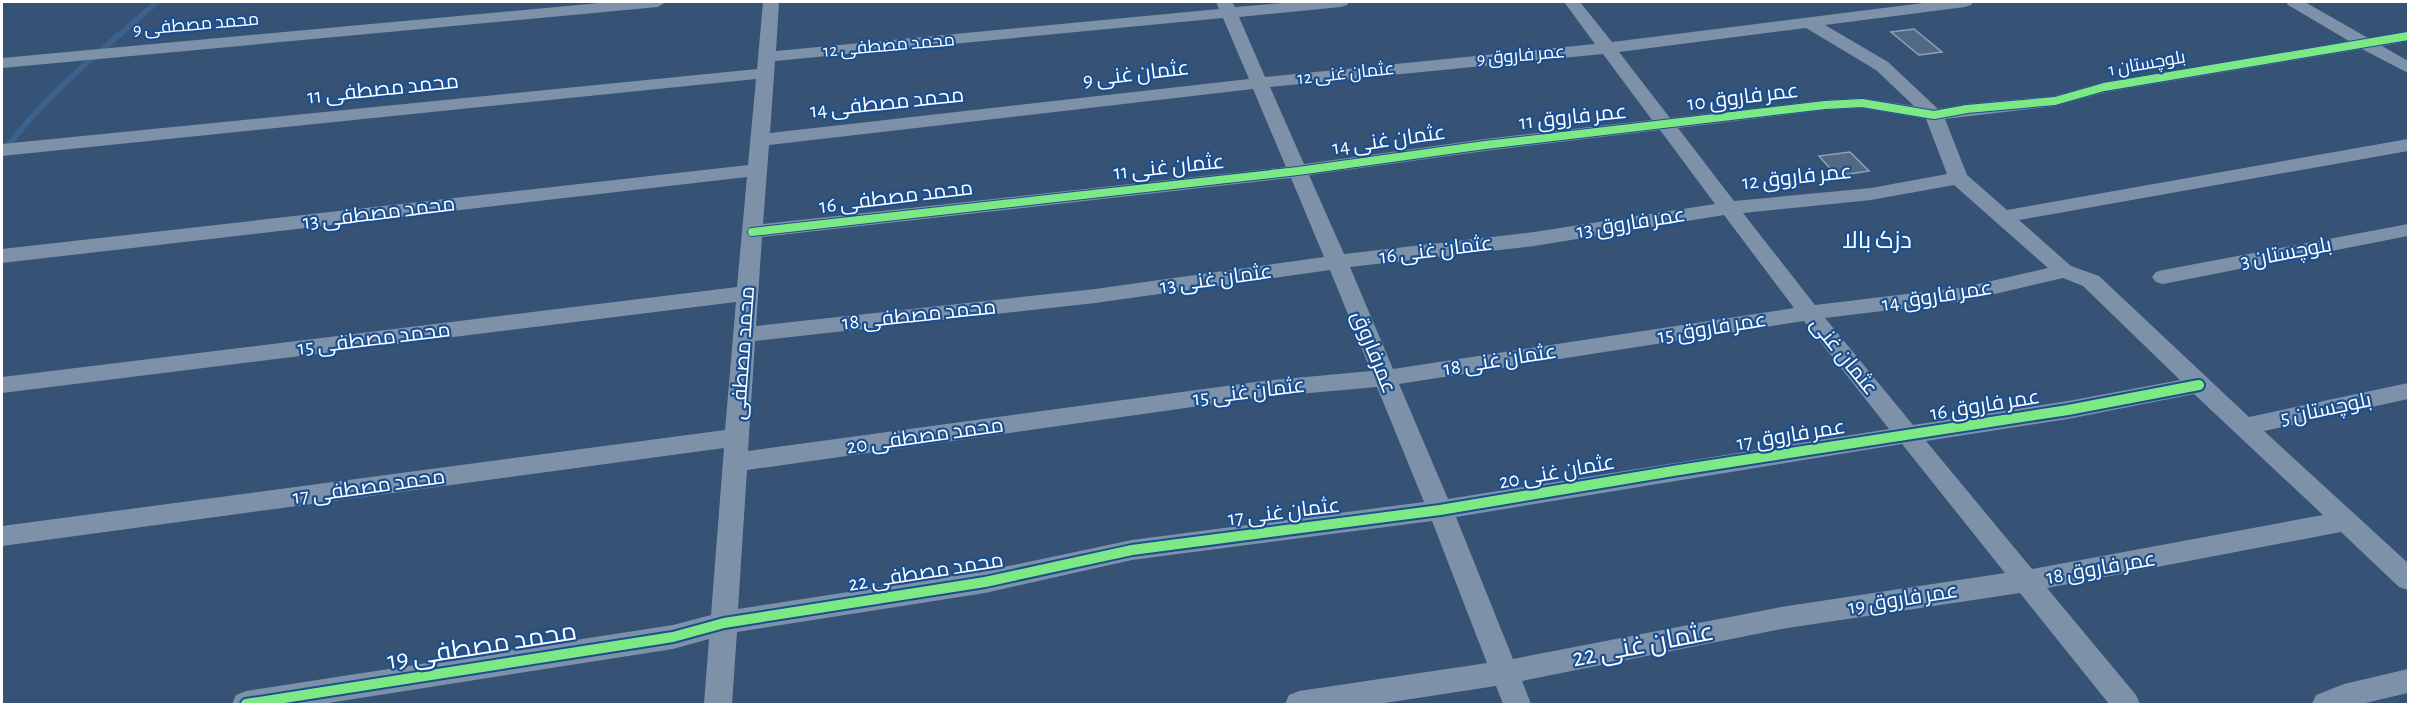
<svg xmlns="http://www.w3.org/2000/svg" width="2410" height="706" font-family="'Alegreya Sans',Cairo,sans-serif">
<rect width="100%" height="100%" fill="#365274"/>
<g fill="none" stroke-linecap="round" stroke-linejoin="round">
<path stroke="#3b618d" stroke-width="6" d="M2,154C45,94 102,51 157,2"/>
</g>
<g fill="#526984" stroke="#92a2b6" stroke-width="1.5">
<path d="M1914,29L1942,52L1919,55L1891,32Z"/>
<path d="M1850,152L1869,171L1837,176L1819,156Z"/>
</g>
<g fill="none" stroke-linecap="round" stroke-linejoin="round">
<g fill="#7d92a8" fill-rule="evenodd">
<path d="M610,2H666L658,7L2,68V58Z"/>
<path d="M763,2H779L776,51L1219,9L1216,2H1232L1235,7L1295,2H1349L1347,5L1341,7L1239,17L1265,77L1595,44L1564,2H1580L1612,42L1931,2H1973L1971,5L1965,7L1825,25L1888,62L1938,109L1967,104L2054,96L2104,82L2349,41L2288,5L2286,2H2305L2368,38L2408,31V41L2382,46L2408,61V73L2362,49L2106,92L2055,106L1945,119L1967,175L2007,210L2408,139V151L2019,220L2071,266L2099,276L2249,417L2408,383V399L2264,431L2408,563V590L2399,587L2341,532L2047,588L2136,695L2140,704H2109L2020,593L1781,629L1522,681L1531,704H1503L1496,686L1378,704H1285L1289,695L1299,691L1487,663L1432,521L1132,560L985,593L737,632L732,704H704L709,639L673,649L322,704H232L236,695L246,691L673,625L711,615L724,448L2,546V526L725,430L736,302L2,393V377L737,287L747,177L2,263V249L748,165L756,79L2,156V144L757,69ZM1223,18L1249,79L770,133L775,61ZM1806,28L1876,70L1914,106L1862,98L1825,100L1670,118L1619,52ZM1603,54L1652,120L1485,139L1304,164L1270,87ZM1253,89L1286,167L763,224L769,145ZM1862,108L1926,119L1947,174L1871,188L1734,201L1678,128L1825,110ZM1660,130L1715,204L1534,232L1344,254L1309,175L1485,151ZM1291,178L1324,257L1095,289L756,326L762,237ZM1954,185L2048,268L1965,287L1815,305L1743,213L1871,200ZM1724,215L1794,308L1393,369L1350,267L1534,246ZM1330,270L1371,371L1263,381L748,451L755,341L1095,303ZM2063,278L2083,286L2180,380L2068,401L1913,425L1825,318L1965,301ZM1804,321L1889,429L1448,499L1399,384ZM1377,387L1424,502L1132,540L985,571L738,609L747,470L1263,397ZM2194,394L2323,515L2032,569L1926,441L2068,419ZM1902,444L2005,573L1781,607L1513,659L1456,517Z"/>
<path d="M2408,224V236L2163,284L2156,282L2152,277L2156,272L2163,270Z"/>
<path d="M2408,669V693L2361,704H2312L2316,695L2344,684Z"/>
</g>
<g stroke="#1b4f8f" stroke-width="10">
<path id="cycleway-far1" d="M752,232L1298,171L1485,145L1825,105L1862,103L1934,115L1967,109L2055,101L2104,87L2408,36"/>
</g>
<g stroke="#1b4f8f" stroke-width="14">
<path id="cycleway" d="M246,704L673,637L724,623L985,582L1132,550L1440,510L1679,470L2068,410L2199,385"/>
</g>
<use href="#cycleway-far1" stroke="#7ce984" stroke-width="8"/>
<use href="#cycleway" stroke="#7ce984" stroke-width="10"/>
</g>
<g text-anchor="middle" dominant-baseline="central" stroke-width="4.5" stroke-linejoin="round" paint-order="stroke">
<g font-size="18" fill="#fff" stroke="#1b4f8f">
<text transform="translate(196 25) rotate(-5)">محمد مصطفی 9</text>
<text transform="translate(889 46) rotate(-5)">محمد مصطفی 12</text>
<text transform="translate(1521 56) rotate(-5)">عمر فاروق 9</text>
<text transform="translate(2147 64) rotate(-10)">بلوچستان 1</text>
<text transform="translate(1346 74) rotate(-6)">عثمان غنی 12</text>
</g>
<g font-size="21" fill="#fff" stroke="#1b4f8f">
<text transform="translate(1136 74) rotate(-7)">عثمان غنی 9</text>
<text transform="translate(383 89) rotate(-6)">محمد مصطفی 11</text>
<text transform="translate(1743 97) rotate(-7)">عمر فاروق 10</text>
<text transform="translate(887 103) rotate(-6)">محمد مصطفی 14</text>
<text transform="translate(1573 117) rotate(-6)">عمر فاروق 11</text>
<text transform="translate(1389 140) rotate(-8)">عثمان غنی 14</text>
<text transform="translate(1169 167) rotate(-6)">عثمان غنی 11</text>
<text transform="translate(1797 177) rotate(-6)">عمر فاروق 12</text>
<text transform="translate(896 197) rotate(-7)">محمد مصطفی 16</text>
<text transform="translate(379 213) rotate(-7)">محمد مصطفی 13</text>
<text transform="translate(1631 223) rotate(-9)">عمر فاروق 13</text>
<text transform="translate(1436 250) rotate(-7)">عثمان غنی 16</text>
<text transform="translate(2286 253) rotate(-11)">بلوچستان 3</text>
<text transform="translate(1216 279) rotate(-8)">عثمان غنی 13</text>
<text transform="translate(1937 296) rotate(-9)">عمر فاروق 14</text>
<text transform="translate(919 315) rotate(-6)">محمد مصطفی 18</text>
<text transform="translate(1712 328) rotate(-9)">عمر فاروق 15</text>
<text transform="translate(374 339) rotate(-7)">محمد مصطفی 15</text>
<text transform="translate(1374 352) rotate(68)">عمرفاروق</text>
<text transform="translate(743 353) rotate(-86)">محمد مصطفی</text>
<text transform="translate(1844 356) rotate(51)">عثمان غنی</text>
<text transform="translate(1500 360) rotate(-9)">عثمان غنی 18</text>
<text transform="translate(1249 392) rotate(-7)">عثمان غنی 15</text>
<text transform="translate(1985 405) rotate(-9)">عمر فاروق 16</text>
<text transform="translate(2326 409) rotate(-12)">بلوچستان 5</text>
<text transform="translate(1791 435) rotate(-9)">عمر فاروق 17</text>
<text transform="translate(925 436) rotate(-8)">محمد مصطفی 20</text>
<text transform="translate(1557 472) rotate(-10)">عثمان غنی 20</text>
<text transform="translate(369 487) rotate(-8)">محمد مصطفی 17</text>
<text transform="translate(1284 512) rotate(-7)">عثمان غنی 17</text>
<text transform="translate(2101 568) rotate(-10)">عمر فاروق 18</text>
<text transform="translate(926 572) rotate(-9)">محمد مصطفی 22</text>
<text transform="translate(1903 599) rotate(-9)">عمر فاروق 19</text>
</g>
<g font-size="24" fill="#fff" stroke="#1b4f8f">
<text x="1877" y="241">دزک بالا</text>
</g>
<g font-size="26" fill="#fff" stroke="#1b4f8f">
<text transform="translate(1643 645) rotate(-11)">عثمان غنی 22</text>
<text transform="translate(482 646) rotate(-9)">محمد مصطفی 19</text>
</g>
</g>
<rect width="2410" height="706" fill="none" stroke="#ffffff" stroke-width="6"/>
</svg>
